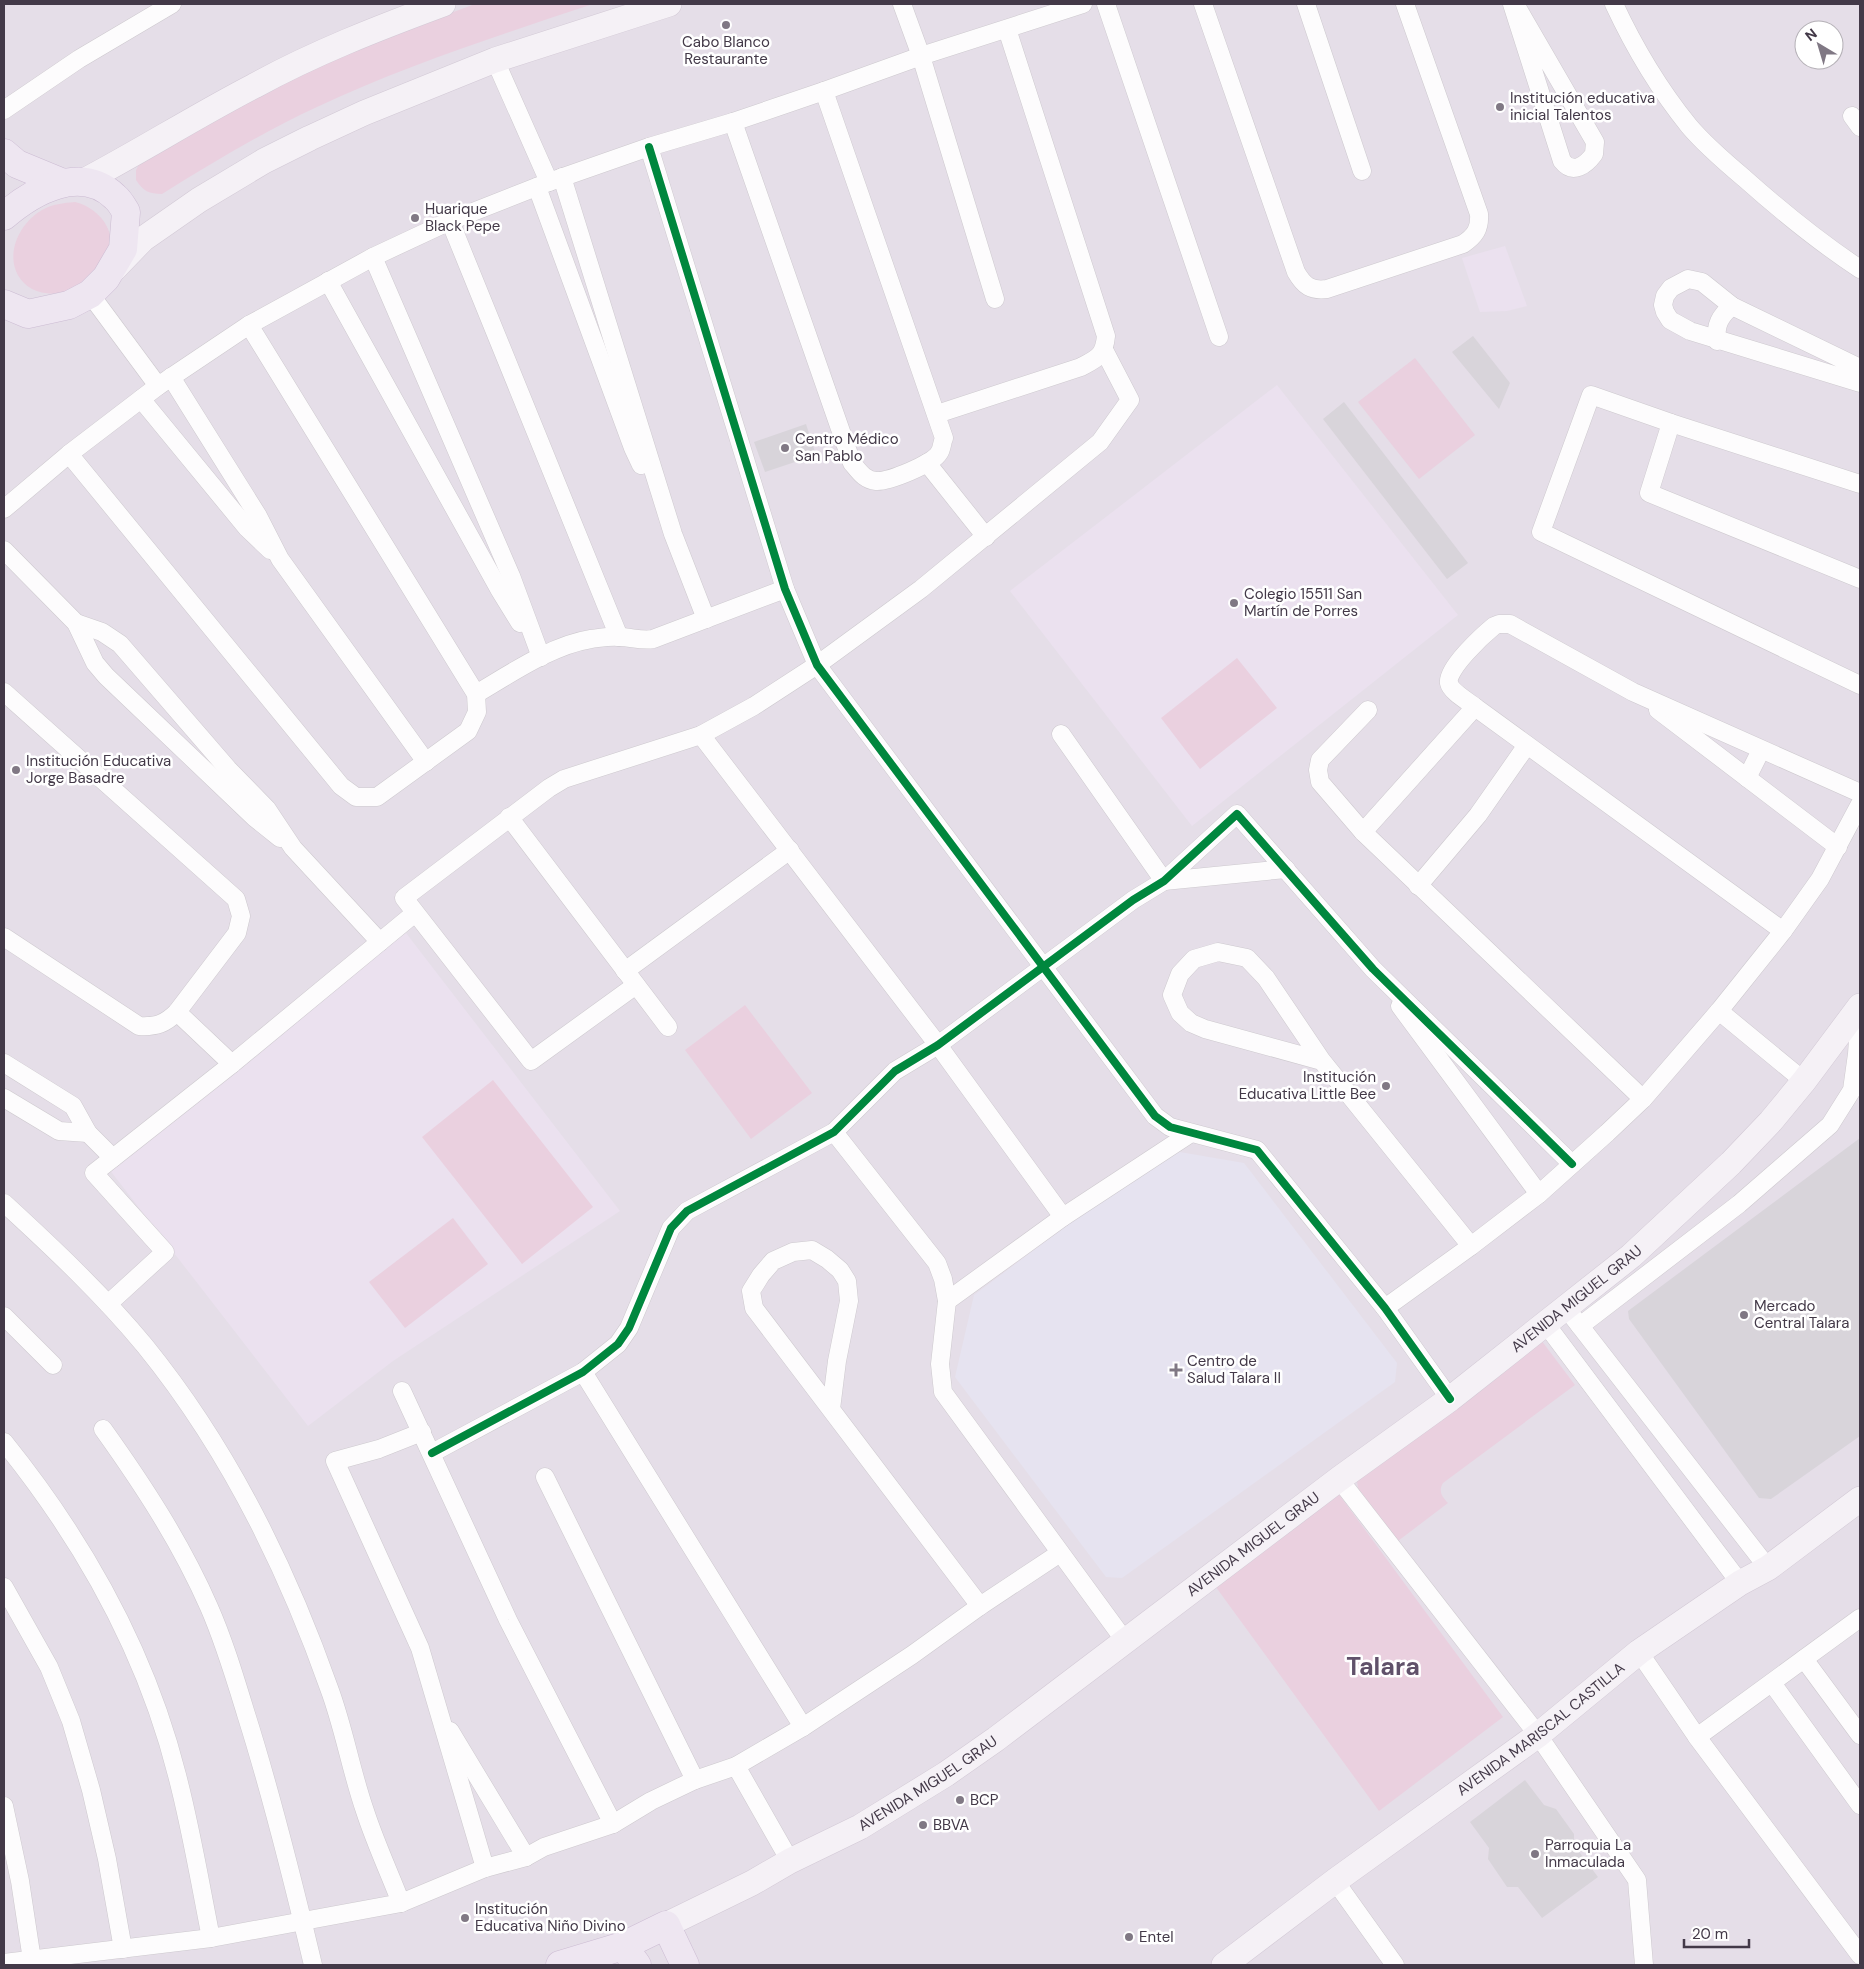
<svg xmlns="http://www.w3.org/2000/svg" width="1864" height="1969" font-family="'DM Sans',sans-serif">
<rect width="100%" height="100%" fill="#f1edf2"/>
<path fill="#e5dee8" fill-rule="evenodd" d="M4,4H1860V1965H4ZM1804,30H1834V60H1804Z"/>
<g fill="#ebe1ef">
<path d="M1505,246L1527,306L1507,311L1480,312L1462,258Z"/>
<path d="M1277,385L1458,615L1192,826L1010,591Z"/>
<path d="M406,933L620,1211L393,1361L308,1426L109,1169L113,1158Z"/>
</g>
<path fill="#e6e3f0" d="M1168,1150L1244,1163L1397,1363L1395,1382L1122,1578L1106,1577L955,1377L974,1295Z"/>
<g fill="#ead0df">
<path d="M475,4H593C500,35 406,65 317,107C263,132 212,163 162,194C149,194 143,191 136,180V170L141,161L294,78L370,43Z"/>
<path d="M75,202C100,208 120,234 107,260C105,264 100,268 96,271C92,275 88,281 83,285C69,294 47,297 32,289C0,270 13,227 42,210C53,204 63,203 75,202Z"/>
<path d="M1415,358L1475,435L1419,479L1358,402Z"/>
<path d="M1237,658L1277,708L1200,769L1161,718Z"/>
<path d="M745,1005L812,1093L751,1139L685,1050Z"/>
<path d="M493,1080L593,1207L522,1264L422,1137Z"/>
<path d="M453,1218L488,1264L405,1328L369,1282Z"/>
<path d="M1535,1332L1575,1385L1443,1483C1438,1491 1442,1497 1448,1503L1398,1541L1358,1488L1356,1475Z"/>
<path d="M1332,1485L1503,1717L1379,1811L1202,1568Z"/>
</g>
<g fill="#d8d4da">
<path d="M1473,336L1510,383L1499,409L1452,352Z"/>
<path d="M1344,402L1468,563L1447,579L1323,419Z"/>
<path d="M806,424L816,455L765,472L754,442Z"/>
<path d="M1860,1138V1436L1771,1499L1759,1498L1629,1319L1628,1311Z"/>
<path d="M1525,1780L1544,1805L1556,1809L1574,1834V1845L1598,1877L1542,1918L1518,1887H1507L1488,1859L1489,1848L1470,1822Z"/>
</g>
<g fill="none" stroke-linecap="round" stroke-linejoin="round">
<g stroke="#cdc9ce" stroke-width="19">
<g id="street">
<path d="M902,4L921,56L995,299"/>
<path d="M1106,4L1219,337"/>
<path d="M1203,4L1296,272C1304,286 1311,291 1327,289L1463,244C1475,236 1480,229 1479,214L1405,4"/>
<path d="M1306,4L1362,171"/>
<path d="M1512,4L1562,161C1573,175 1586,165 1594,154L1595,142L1515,4"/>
<path d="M1614,4C1634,47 1659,89 1689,126C1705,145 1725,162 1744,178C1781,211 1819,242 1860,269"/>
<path d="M495,60L549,182"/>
<path d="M4,110L79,59L172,4"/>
<path d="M1852,116L1860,127"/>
<path d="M733,122L852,463C859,471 864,480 876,481C888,482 933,464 939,453C942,449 942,442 944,438L824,91"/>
<path d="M649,147L785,589L817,665L1155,1116L1170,1127L1257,1150L1385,1308L1450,1399"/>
<path d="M562,177L673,534L706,619"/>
<path d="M537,187L633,448L641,465"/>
<path d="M450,221L619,637"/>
<path d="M373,257L511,576L541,657"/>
<path d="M328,281L499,589L520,623"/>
<path d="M90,294L158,386"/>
<path d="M1717,341C1715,325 1720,316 1732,306"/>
<path d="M1860,368L1732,306L1702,282L1688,279L1671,288L1665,296L1663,305L1665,312L1670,320L1690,331L1860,383"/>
<path d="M171,377L258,516L280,559L426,762"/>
<path d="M141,399L247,528L270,550"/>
<path d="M937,414L1081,367C1098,358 1104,356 1106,336L1007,29"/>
<path d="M1671,423L1649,493L1860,579"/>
<path d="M69,454L341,786L356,797H377L468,731L477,712L476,694L249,325"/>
<path d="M927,463L986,537"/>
<path d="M1860,484L1671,423L1591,395L1541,532L1860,685"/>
<path d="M4,509L69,454L158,386L249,325L373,257L450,221L549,182L649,147L733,122L824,91L921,56L1083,4"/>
<path d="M4,550L76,623L95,663L106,676L255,818L280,838"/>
<path d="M76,623L102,632L120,644L228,769L267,809L293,848L380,942"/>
<path d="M4,692L236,899L241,916L237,933L177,1012C165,1024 156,1027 139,1026L4,937"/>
<path d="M476,694C510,674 552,645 591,639C600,638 610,636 619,637C631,637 641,641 653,639L785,589"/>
<path d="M1368,710L1320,760L1318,770L1320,782L1363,832L1643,1099"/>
<path d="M1658,710L1838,847"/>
<path d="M1061,734L1164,881L1286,869"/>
<path d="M701,735L938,1045L1063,1217"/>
<path d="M1747,778L1761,750"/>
<path d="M509,817L668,1027"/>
<path d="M1363,832L1475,707"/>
<path d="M1418,886L1478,815L1527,745"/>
<path d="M1783,931L1475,707C1468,701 1451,692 1449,683C1446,669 1483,635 1494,626L1499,624H1510L1633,692L1860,793"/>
<path d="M625,971L790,850"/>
<path d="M636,985L531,1061L404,898L549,788L564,779L701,735L754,706L817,665L921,589L1100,442L1130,400L1104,350"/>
<path d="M1400,1006L1539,1194"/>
<path d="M1719,1011L1804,1081"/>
<path d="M177,1012L232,1064"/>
<path d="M1322,1061L1205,1029L1191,1023L1180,1013L1172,995L1180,974L1194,959L1218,952L1247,958L1266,978L1322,1061L1471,1246"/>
<path d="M4,1063L73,1106L88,1133L113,1158"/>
<path d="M4,1098L59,1131L88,1133"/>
<path d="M834,1132L937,1263L943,1279L947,1301L940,1364L943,1392L1125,1641"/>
<path d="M4,1203C53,1248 102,1294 145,1346C227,1447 286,1566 329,1688C344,1728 351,1771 365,1811C375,1842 389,1872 401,1903"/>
<path d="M947,1301L1063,1217L1191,1133"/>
<path d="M108,1304L165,1252L94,1173L232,1064L415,913"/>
<path d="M1385,1308L1471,1246L1539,1194L1607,1133L1643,1099L1719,1011L1783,931L1820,879L1860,804"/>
<path d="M4,1316L53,1365"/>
<path d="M1573,1317L1768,1568"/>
<path d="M1545,1323L1740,1583"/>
<path d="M1580,1326L1739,1204L1830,1125L1852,1090L1857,1054L1860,1013"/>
<path d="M583,1372L803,1727"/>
<path d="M402,1391L508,1620L613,1824"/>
<path d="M831,1409L837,1361L849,1301L847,1281L840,1270L827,1259L812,1250L793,1252L773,1261L761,1275L751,1291L754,1308L980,1606"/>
<path d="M103,1429C143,1485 181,1543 209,1607C224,1641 235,1678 246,1714C272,1796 293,1881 313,1965"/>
<path d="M422,1432L379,1449L335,1461L420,1648L485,1868"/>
<path d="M4,1442C83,1540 146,1652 177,1775C191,1828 200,1883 211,1938"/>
<path d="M432,1453L583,1372L618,1344L629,1328L671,1228L687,1211L834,1132L895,1071L938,1045L1133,900L1164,881L1237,814L1373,969L1572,1164"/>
<path d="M545,1477L695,1780"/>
<path d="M1339,1479L1538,1735L1637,1880L1644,1965"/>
<path d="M4,1587L49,1667L71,1721L91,1790L107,1859L123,1949"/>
<path d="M1639,1652L1697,1737L1860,1955"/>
<path d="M1804,1659L1860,1735"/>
<path d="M1772,1683L1860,1805"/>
<path d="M450,1731L526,1857"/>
<path d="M1697,1737L1860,1618"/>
<path d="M736,1766L790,1861"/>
<path d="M4,1806L20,1881L32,1960"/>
<path d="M1335,1881L1395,1965"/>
<path d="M4,1963L211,1938L401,1903L485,1868L526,1857L544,1847L613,1824L651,1801L695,1780L736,1766L803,1727L912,1655L980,1606L1060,1553"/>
</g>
</g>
<g stroke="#d2c9d5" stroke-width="26">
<g id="secondary">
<path d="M84,181C141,151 196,116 254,86C314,53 378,28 443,4"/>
<path d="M114,269L143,239L199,200L264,161L310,138L364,113L495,60L669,4"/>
<path id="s1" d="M666,1925L752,1883L790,1861L860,1827L946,1774L996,1739L1339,1479L1450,1399L1631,1256L1731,1163L1771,1121L1804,1081L1860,1006"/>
<path id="s2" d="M1224,1965L1335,1881L1538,1735L1639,1652L1740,1583L1768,1568L1860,1499"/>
</g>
</g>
<g stroke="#ccbcd3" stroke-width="29">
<g id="primary">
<path d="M4,153L17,164L63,183"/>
<path d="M4,216C33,191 81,164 115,197C120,201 123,207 126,212L123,249L106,278L90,294L69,305L28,314L4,304"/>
<path d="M623,1946L637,1965"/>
<path d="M560,1965L623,1946L666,1925L685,1965"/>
</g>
</g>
<use href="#street" stroke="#fdfcfd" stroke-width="18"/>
<use href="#secondary" stroke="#f5f1f6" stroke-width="25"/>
<use href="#primary" stroke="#eee6f1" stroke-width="28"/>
<g stroke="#fff" stroke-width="11">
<g id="cycleway">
<path d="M649,147L785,589L817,665L1155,1116L1170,1127L1257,1150L1385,1308L1450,1399"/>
<path d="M432,1453L583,1372L618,1344L629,1328L671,1228L687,1211L834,1132L895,1071L938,1045L1133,900L1164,881L1237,814L1373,969L1572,1164"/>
</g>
</g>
<use href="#cycleway" stroke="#00873e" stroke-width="8"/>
</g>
<g fill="#807884" stroke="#fff" stroke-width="2">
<circle cx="726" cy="25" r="5"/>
<circle cx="1500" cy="107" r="5"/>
<circle cx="415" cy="218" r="5"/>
<circle cx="785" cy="448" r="5"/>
<circle cx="1234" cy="603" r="5"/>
<circle cx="16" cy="770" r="5"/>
<circle cx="1386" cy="1086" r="5"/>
<circle cx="1744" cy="1315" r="5"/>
<path d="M1173.5 1362.5h5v5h5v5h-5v5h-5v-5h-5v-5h5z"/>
<circle cx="960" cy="1800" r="5"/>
<circle cx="923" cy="1825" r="5"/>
<circle cx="1535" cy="1854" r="5"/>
<circle cx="465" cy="1918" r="5"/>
<circle cx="1129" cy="1937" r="5"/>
</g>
<g text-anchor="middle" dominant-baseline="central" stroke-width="5" stroke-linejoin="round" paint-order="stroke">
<g font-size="15" fill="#433948" stroke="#fff" text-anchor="start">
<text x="726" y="42" text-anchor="middle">Cabo Blanco<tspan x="726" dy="17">Restaurante</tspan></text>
<text x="1510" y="98">Institución educativa<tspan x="1510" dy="17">inicial Talentos</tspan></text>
<text x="425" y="209">Huarique<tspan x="425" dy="17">Black Pepe</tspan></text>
<text x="795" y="439">Centro Médico<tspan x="795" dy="17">San Pablo</tspan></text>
<text x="1244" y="594">Colegio 15511 San<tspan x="1244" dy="17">Martín de Porres</tspan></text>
<text x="26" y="761">Institución Educativa<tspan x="26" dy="17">Jorge Basadre</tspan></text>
<text x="1376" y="1077" text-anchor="end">Institución<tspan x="1376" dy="17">Educativa Little Bee</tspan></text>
<text x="1754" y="1306">Mercado<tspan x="1754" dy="17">Central Talara</tspan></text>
<text x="1187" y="1361">Centro de<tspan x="1187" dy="17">Salud Talara II</tspan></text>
<text x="970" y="1800">BCP</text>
<text x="933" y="1825">BBVA</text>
<text x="1545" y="1845">Parroquia La<tspan x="1545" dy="17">Inmaculada</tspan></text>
<text x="475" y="1909">Institución<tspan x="475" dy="17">Educativa Niño Divino</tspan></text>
<text x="1139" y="1937">Entel</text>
</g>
<g font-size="15" fill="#433948" stroke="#fff">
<text stroke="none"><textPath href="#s1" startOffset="1108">AVENIDA MIGUEL GRAU</textPath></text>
<text stroke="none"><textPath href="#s1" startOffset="702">AVENIDA MIGUEL GRAU</textPath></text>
<text stroke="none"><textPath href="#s2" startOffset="395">AVENIDA MARISCAL CASTILLA</textPath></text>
<text stroke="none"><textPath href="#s1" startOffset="298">AVENIDA MIGUEL GRAU</textPath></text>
</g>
<g font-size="25" font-weight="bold" fill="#60516a" stroke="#fff">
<text x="1383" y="1666">Talara</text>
</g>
</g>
<rect width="1864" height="1969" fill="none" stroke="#433948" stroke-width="10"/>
<g transform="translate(1819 45) rotate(322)"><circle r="24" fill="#ffffff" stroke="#b4b0b6"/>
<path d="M0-4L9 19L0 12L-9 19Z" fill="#807884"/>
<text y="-8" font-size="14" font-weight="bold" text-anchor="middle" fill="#433948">N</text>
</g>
<path d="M1684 1939v8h65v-8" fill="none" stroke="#433948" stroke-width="2.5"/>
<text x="1692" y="1939" font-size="15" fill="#433948" stroke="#ffffff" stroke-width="4" paint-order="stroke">20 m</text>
</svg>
